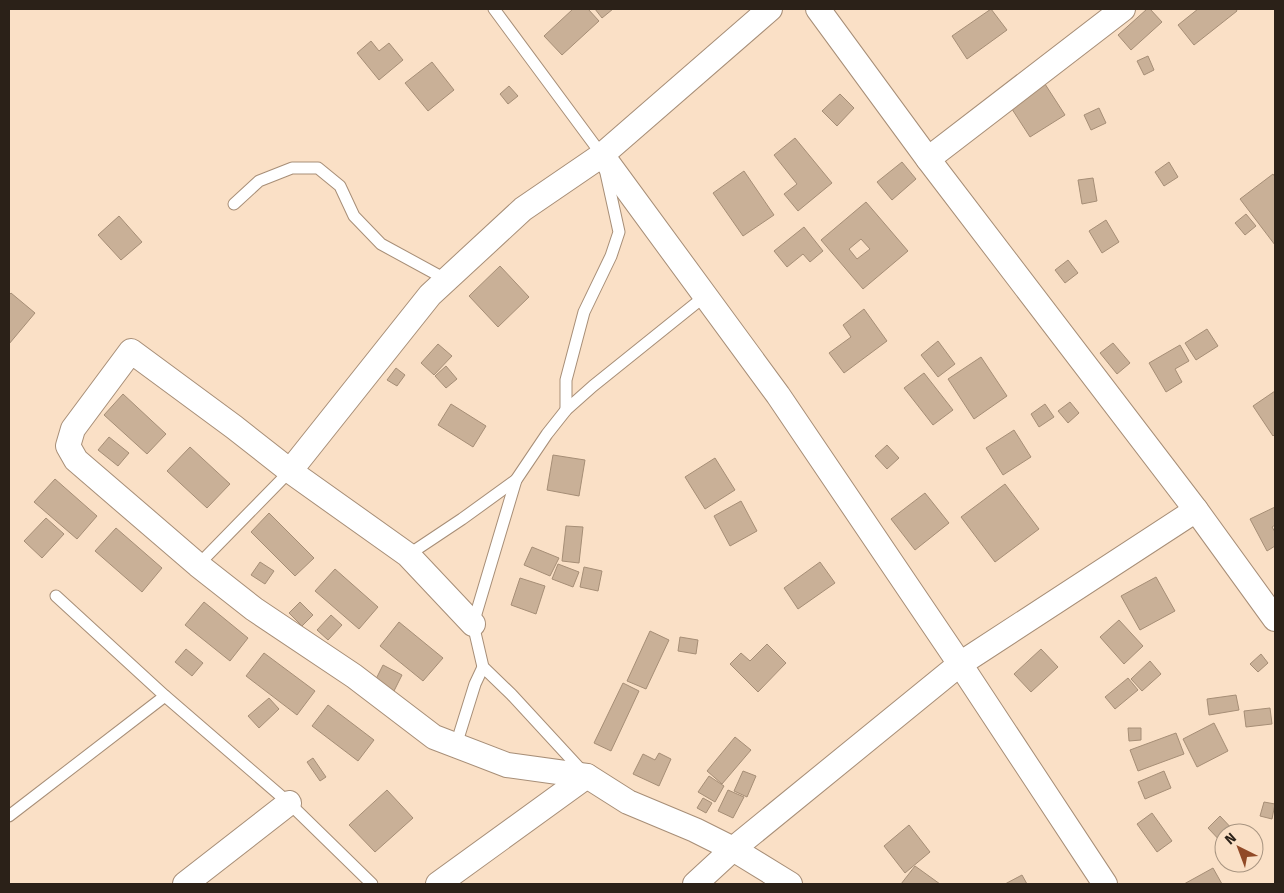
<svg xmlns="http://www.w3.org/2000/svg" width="1284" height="893" font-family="'Fira Sans',sans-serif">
<rect width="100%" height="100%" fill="#fae0c6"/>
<g fill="#c9b097" stroke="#a68e76" fill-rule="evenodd">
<path d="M573,9H588L599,21L562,55L544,36Z"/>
<path d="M595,9H613L602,18Z"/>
<path d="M991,9L1007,30L967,59L952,36Z"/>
<path d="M1147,9H1150L1162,22L1131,50L1118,35Z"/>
<path d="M1198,9H1236L1237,11L1194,45L1178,25Z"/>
<path d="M371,41L379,51L389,43L403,60L379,80L357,53Z"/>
<path d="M1148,56L1154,70L1144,75L1137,61Z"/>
<path d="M432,62L454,90L428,111L405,83Z"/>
<path d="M1045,84L1065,115L1030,137L1010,106Z"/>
<path d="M509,86L518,96L508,104L500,94Z"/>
<path d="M840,94L854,108L837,126L822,111Z"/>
<path d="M1099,108L1106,123L1091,130L1084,115Z"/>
<path d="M795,138L832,183L798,211L784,194L797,184L774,155Z"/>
<path d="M902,162L916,179L892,200L877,182Z"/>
<path d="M1169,162L1178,177L1164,186L1155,172Z"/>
<path d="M744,171L774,215L743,236L713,193Z"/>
<path d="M1273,174L1275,177V245L1240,199Z"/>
<path d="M1093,178L1097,201L1082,204L1078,180Z"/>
<path d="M866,202L908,251L863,289L821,240ZM861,239L870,249L857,259L849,249Z"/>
<path d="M1246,214L1256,226L1245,235L1235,223Z"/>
<path d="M119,216L142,242L121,260L98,235Z"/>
<path d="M1106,220L1119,242L1102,253L1089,231Z"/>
<path d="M804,227L823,251L810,262L803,254L787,267L774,251Z"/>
<path d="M1068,260L1078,273L1065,283L1055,270Z"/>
<path d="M500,266L529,297L498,327L469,296Z"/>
<path d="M11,293L35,313L9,344V295Z"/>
<path d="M864,309L887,341L844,373L829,353L851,337L843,325Z"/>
<path d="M1207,329L1218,346L1196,360L1185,343Z"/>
<path d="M938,341L955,364L938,377L921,355Z"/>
<path d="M1113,343L1130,363L1117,374L1100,353Z"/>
<path d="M438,344L452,356L434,375L421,363Z"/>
<path d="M1180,345L1189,361L1175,369L1182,382L1166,392L1149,363Z"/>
<path d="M981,357L1007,396L974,419L948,379Z"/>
<path d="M446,366L457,379L446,388L435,376Z"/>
<path d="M396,368L405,375L397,386L387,380Z"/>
<path d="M924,373L953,410L933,425L904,388Z"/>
<path d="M1275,391V434L1273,436L1253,406Z"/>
<path d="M123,394L166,434L147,454L104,415Z"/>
<path d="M1070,402L1079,413L1068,423L1058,411Z"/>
<path d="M451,404L486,426L473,447L438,425Z"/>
<path d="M1045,404L1054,417L1039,427L1031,414Z"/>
<path d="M1014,430L1031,457L1003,475L986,448Z"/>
<path d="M109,437L129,453L118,466L98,450Z"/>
<path d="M887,445L899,458L887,469L875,456Z"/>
<path d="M190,447L230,484L207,508L167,471Z"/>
<path d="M553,455L585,460L579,496L547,490Z"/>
<path d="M715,458L735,490L705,509L685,477Z"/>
<path d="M55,479L97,516L77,539L34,502Z"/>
<path d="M1005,484L1039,529L995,562L961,517Z"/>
<path d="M925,493L949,523L915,550L891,519Z"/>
<path d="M741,501L757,531L730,546L714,516Z"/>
<path d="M1275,507V525L1272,527L1275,532V546L1267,551L1250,519Z"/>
<path d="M269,513L314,558L295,576L251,532Z"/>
<path d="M46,518L64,534L42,558L24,541Z"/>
<path d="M566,526L583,527L579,563L562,561Z"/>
<path d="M116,528L162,568L142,592L95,551Z"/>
<path d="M532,547L559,558L550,576L524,565Z"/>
<path d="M260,562L274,571L265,584L251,575Z"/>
<path d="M820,562L835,583L798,609L784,588Z"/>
<path d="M558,564L579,572L573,587L552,579Z"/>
<path d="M584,567L602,571L598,591L580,587Z"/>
<path d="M335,569L378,607L359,629L315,591Z"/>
<path d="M1156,577L1175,611L1140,630L1121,596Z"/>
<path d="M520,578L545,586L536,614L511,605Z"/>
<path d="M204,602L248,638L230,661L185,625Z"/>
<path d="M300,602L313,615L302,626L289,613Z"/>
<path d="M331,615L342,625L328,640L317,630Z"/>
<path d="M1119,620L1143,646L1124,664L1100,637Z"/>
<path d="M399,622L443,658L423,681L380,646Z"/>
<path d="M650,631L669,640L646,689L627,681Z"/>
<path d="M680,637L698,640L696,654L678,651Z"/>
<path d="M767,644L786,663L758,692L730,664L741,653L750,661Z"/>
<path d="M186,649L203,663L192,676L175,662Z"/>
<path d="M1041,649L1058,667L1031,692L1014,674Z"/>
<path d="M264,653L315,691L297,715L246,676Z"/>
<path d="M1261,654L1268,663L1258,672L1250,664Z"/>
<path d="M1150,661L1161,674L1142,691L1131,679Z"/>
<path d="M383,665L402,675L394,691L375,681Z"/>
<path d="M1128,678L1138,690L1115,709L1105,697Z"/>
<path d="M623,683L639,691L611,751L594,743Z"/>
<path d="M1236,695L1239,710L1209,715L1207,699Z"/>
<path d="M269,698L279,709L259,728L248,716Z"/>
<path d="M328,705L374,740L358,761L312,726Z"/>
<path d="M1270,708L1272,724L1246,727L1244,711Z"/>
<path d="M1214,723L1228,751L1197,767L1183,739Z"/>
<path d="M1128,728H1141V740L1129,741Z"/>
<path d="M1176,733L1184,754L1138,771L1130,750Z"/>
<path d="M735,737L751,750L722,784L707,771Z"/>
<path d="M659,753L671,759L659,786L633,774L643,754L655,760Z"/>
<path d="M313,758L326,777L320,781L307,762Z"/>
<path d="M743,771L756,776L747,797L734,791Z"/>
<path d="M1164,771L1171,788L1145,799L1138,782Z"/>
<path d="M709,776L724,786L715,802L698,792Z"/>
<path d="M387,790L413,818L375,852L349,825Z"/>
<path d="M728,790L744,797L733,818L718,811Z"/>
<path d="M703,798L712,803L706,813L697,808Z"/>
<path d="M1264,802L1275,804L1272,819L1260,816Z"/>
<path d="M1152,813L1172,841L1157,852L1137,824Z"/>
<path d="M1220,816L1236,833H1224V845L1208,828Z"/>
<path d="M909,825L930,852L905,873L884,846Z"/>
<path d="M915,866L940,884H901Z"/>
<path d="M1213,868L1222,884H1184Z"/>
<path d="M1022,875L1027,884H1005Z"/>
</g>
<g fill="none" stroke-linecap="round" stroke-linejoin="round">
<g stroke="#a78e77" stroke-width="13">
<g id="service">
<path d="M494,9L602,155L619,232L611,256L584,312L566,380V410"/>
<path d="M234,204L259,181L292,168H318L340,186L354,216L381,244L447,280"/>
<path d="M408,555L462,519L516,480"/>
<path d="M198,565L290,471"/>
<path d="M56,596L165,696L289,803L372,884"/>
<path d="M456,745L475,684L483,667"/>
<path d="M583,772L511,694L483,667L473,624L516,480L547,434L566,410L593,386L705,296"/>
<path d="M9,816L165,696"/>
</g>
</g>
<g stroke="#a78e77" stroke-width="26">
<g id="minor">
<path d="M818,9L928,159L1196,510L1275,619"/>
<path d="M602,155L778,395L960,664L1105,884"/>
<path d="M928,159L1123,9"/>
<path d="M290,471L430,295L523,209L602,155L770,9"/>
<path d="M473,624L408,555L290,471L234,427L131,351L73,429L68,446L76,460L198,565L254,609L354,676L434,737L507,765L587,776L628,802L695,830L733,849L790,884"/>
<path d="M185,884L289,803"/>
<path d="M438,884L587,776"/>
<path d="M695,884L733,849L960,664L1196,510"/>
</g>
</g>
<use href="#service" stroke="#fff" stroke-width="11"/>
<use href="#minor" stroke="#fff" stroke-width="24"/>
</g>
<rect width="1284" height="893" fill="none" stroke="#2b2118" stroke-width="20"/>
<g transform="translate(1239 848) rotate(318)"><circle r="24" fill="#fae0c6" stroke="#a79480"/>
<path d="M0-4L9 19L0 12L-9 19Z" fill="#914a27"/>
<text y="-8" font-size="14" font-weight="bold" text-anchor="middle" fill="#2b2118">N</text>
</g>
</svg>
